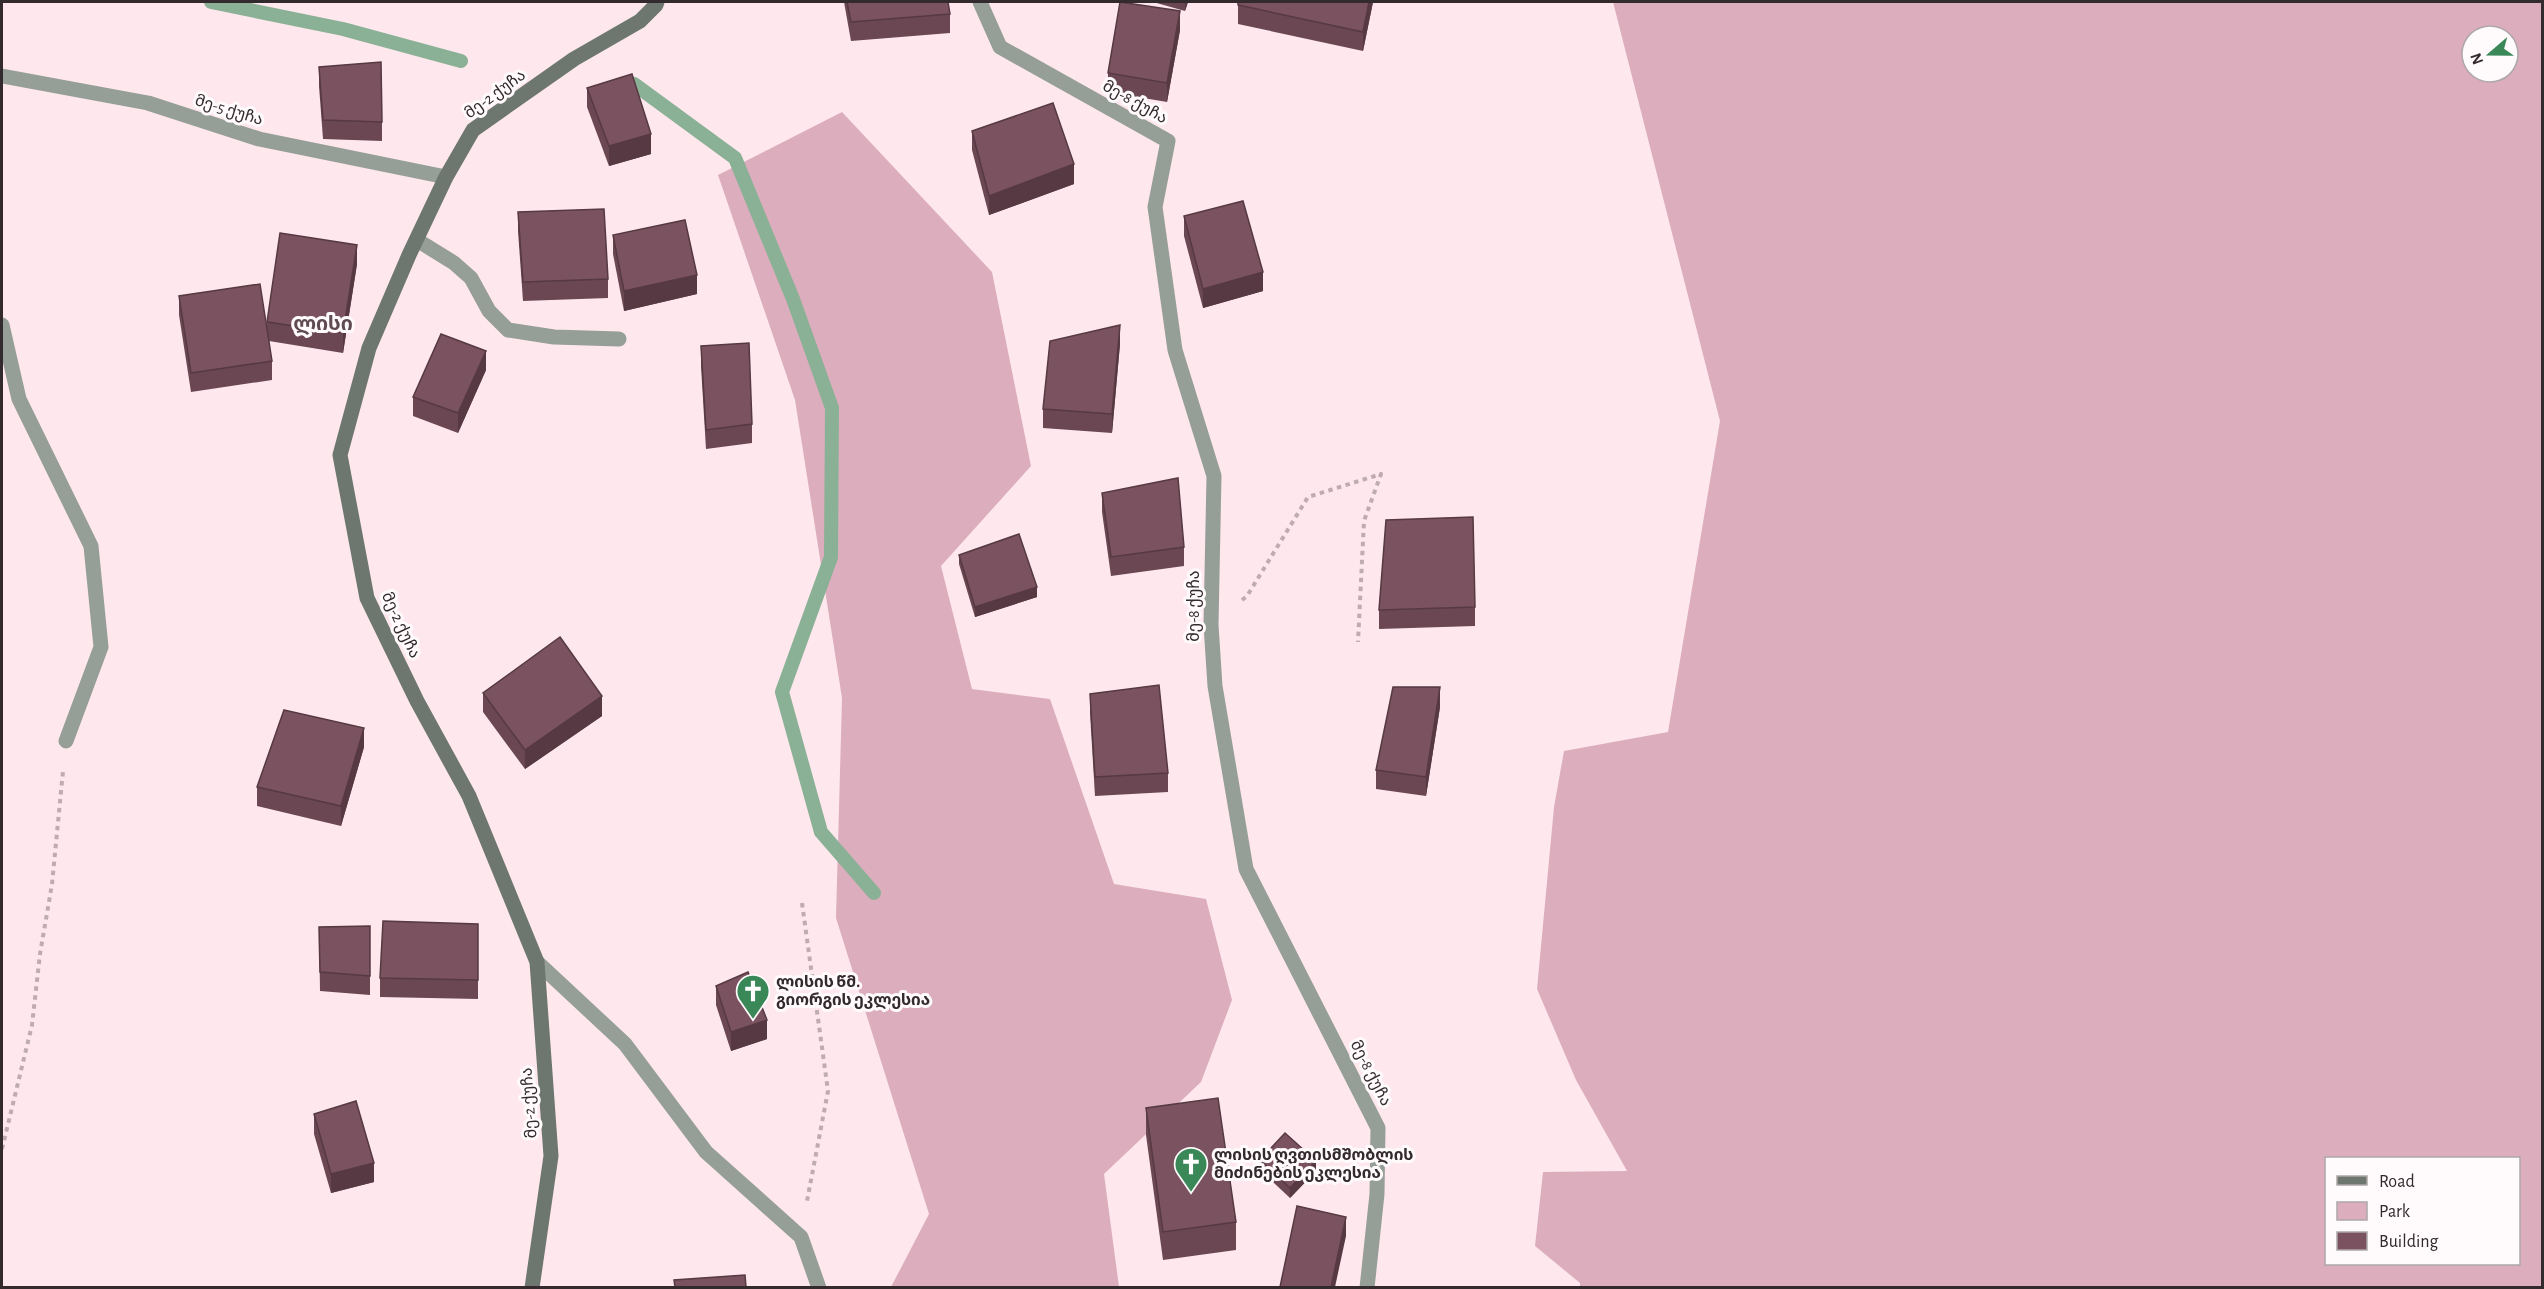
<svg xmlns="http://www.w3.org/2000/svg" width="2544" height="1289" font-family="'Alegreya Sans','Noto Sans Georgian',sans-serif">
<rect width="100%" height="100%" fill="#fee8ee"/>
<g fill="#dcaebd" fill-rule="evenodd">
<path d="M1613,2H2542V1287L1580,1288V1283L1535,1246L1543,1172L1627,1171L1576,1080L1537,989L1554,807L1564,751L1668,732L1720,421ZM2472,36H2508V72H2472ZM2518,1158V1264H2326V1158Z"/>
<path d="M842,112L992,272L1031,466L941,566L972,689L1050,699L1114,884L1206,899L1232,1000L1201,1082L1104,1174L1119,1287H891L929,1214L836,918L842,698L795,400L718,175Z"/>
</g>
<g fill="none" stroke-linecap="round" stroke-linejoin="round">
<g stroke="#8ab095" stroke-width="14">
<path d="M211,2L343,29L461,61"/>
<path d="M619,85L634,84L735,158L793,299L832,408L831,557L782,692L821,832L874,893"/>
</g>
<g stroke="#beacb1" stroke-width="4" stroke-dasharray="4.5 4.5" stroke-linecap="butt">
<path d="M1242,600L1247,596L1308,497L1381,474L1364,521L1358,642"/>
<path d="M802,903L828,1091L807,1201"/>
<path d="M2,1149L32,1025L40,954L52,884L63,771"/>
</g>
<g stroke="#969e98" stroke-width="15">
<path d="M980,2L1000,47L1168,141L1155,207L1175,350L1214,476L1211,625L1215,686L1246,869L1378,1128L1377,1194L1367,1288"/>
<path d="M2,76L148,103L259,139L446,177"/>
<path d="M417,240L454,263L471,278L489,311L508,330L554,337L619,339"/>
<path d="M2,325L19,399L91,546L101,647L66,741"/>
<path d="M537,962L625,1044L706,1152L801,1237L819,1288"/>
</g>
<path stroke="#6d776f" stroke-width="15" d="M532,1288L551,1156L537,962L469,796L417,701L367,598L340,455L369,348L409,255L446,177L473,130L574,59L640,21L656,5L657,2"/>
</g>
<g fill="#6a4753">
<path d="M844,2H948L950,14V33L851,41Z"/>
<path d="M1153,2H1188L1185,11Z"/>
<path d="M1238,2H1373L1363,51L1238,24Z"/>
<path d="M1180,30L1167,102L1108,92V73Z"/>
<path d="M319,67L382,122V141L323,139L319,86Z"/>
<path d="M587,88L651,154L609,166L587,107Z"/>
<path d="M972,131L1074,184L989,215L972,150Z"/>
<path d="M518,212L608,279V298L523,301L518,231Z"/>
<path d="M1184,216L1263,291L1203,308L1184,236Z"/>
<path d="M613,235L697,294L624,311L613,254Z"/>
<path d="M357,264L343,353L269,341L272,361V380L191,392L179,315V296L267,328V322Z"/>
<path d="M1120,344L1112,433L1043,428V409Z"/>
<path d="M701,346L752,424V443L706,449L701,366Z"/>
<path d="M486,370L458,433L413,416V397Z"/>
<path d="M1102,493L1184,547V566L1111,576L1102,512Z"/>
<path d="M959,555L1037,597L975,617L959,564Z"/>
<path d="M1475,607V626L1379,629V610Z"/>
<path d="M483,693L602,716L525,769L483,712Z"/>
<path d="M1090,694L1168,773V792L1095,796L1090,713Z"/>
<path d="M1440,707L1426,796L1376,789V770Z"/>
<path d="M364,747L341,826L257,806V787Z"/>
<path d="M478,924V999L380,997V978Z"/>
<path d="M370,926V995L320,991L319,927Z"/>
<path d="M716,986L767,1039L731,1051L716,1005Z"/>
<path d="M1146,1108L1236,1222V1250L1163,1260L1146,1135Z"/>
<path d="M314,1114L374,1182L331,1193L314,1134Z"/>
<path d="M1260,1160L1316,1171L1290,1198L1260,1170Z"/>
</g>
<g fill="#563943">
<path d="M1185,2H1188L1185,11Z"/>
<path d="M1369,2H1373L1363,51V32Z"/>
<path d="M1180,11V30L1167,102V83Z"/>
<path d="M651,134V154L609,166V146Z"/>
<path d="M1074,164V184L989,215V196Z"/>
<path d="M357,245V264L343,353V333Z"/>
<path d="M1263,272V291L1203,308V289Z"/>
<path d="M697,275V294L624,311V291Z"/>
<path d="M1120,325V344L1112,433V414Z"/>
<path d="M486,351V370L458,433V413Z"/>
<path d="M1037,587V597L975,617V607Z"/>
<path d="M1440,687V707L1426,796V777Z"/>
<path d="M602,696V716L525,769V750Z"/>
<path d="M364,728V747L341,826V806Z"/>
<path d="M767,1020V1039L731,1051V1032Z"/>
<path d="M1316,1161V1171L1290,1198V1188Z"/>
<path d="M374,1163V1182L331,1193V1174Z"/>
<path d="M1346,1217V1236L1335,1287H1331Z"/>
</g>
<g fill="#7b5260" stroke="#563943" stroke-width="1.5">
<path d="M847,2H948L950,14L851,22Z"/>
<path d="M1120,2L1180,11L1167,83L1108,73Z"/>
<path d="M1238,2H1369L1363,32L1238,5Z"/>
<path d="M381,62L382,122L323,120L319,67Z"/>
<path d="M632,74L651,134L609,146L587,88Z"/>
<path d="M1053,103L1074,164L989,196L972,131Z"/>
<path d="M1243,201L1263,272L1203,289L1184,216Z"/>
<path d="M604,209L608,279L523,282L518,212Z"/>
<path d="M685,220L697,275L624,291L613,235Z"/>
<path d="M280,233L357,245L343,333L267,322Z"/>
<path d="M260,284L272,361L191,373L179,296Z"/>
<path d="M1120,325L1112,414L1043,409L1050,341Z"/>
<path d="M441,334L486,351L458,413L413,397Z"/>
<path d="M749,343L752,424L706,430L701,346Z"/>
<path d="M1178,478L1184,547L1111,557L1102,493Z"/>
<path d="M1473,517L1475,607L1379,610L1386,520Z"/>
<path d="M1019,534L1037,587L975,607L959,555Z"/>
<path d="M560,637L602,696L525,750L483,693Z"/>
<path d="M1159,685L1168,773L1095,777L1090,694Z"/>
<path d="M1393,687H1440L1426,777L1376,770Z"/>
<path d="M284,710L364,728L341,806L257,787Z"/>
<path d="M383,921L478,924V980L380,978Z"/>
<path d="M370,926V976L320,972L319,927Z"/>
<path d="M748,972L767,1020L731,1032L716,986Z"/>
<path d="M1218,1098L1236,1222L1163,1232L1146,1108Z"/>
<path d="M356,1101L374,1163L331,1174L314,1114Z"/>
<path d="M1285,1133L1316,1161L1290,1188L1260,1160Z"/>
<path d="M1297,1206L1346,1217L1331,1287H1280Z"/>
<path d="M745,1275L746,1287H675L674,1280Z"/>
</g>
<defs>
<g id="church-pin" transform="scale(1.725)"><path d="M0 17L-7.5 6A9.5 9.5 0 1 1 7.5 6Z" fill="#3a8858" stroke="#fffafc"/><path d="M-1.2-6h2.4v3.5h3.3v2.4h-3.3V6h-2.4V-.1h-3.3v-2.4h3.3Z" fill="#fff"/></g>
</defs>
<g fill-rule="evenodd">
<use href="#church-pin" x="753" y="991"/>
<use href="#church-pin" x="1191" y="1164"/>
</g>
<g text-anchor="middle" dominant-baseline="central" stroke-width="6" stroke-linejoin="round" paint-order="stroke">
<g font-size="16" fill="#322a2c" stroke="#fffafc">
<text transform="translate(495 94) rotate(-36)">მე-2 ქუჩა</text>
<text transform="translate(1135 102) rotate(29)">მე-8 ქუჩა</text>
<text transform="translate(229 110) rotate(17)">მე-5 ქუჩა</text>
<text transform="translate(1194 606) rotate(-90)">მე-8 ქუჩა</text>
<text transform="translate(401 625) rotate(65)">მე-2 ქუჩა</text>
<text transform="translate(1371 1073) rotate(63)">მე-8 ქუჩა</text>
<text transform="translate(529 1103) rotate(-94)">მე-2 ქუჩა</text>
</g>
<g font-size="16" font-weight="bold" fill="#322a2c" stroke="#fffafc" text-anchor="start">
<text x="776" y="982">ლისის წმ.<tspan x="776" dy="18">გიორგის ეკლესია</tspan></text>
<text x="1214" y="1155">ლისის ღვთისმშობლის<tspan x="1214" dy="18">მიძინების ეკლესია</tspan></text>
</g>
<g font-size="20" font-weight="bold" fill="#5e4c52" stroke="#fffafc">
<text x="323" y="324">ლისი</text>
</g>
</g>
<rect width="2544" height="1289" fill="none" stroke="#322a2c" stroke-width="6"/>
<rect x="2325" y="1157" width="195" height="108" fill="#fffafc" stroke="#ada7a9" stroke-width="1.5"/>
<rect x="2337" y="1176" width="30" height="9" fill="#6d776f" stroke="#ada7a9" stroke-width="1.5"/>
<text x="2379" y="1187" font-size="18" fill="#322a2c">Road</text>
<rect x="2337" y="1202" width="30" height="18" fill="#dcaebd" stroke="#ada7a9" stroke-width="1.5"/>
<text x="2379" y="1217" font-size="18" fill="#322a2c">Park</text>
<rect x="2337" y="1232" width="30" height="18" fill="#7b5260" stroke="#ada7a9" stroke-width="1.5"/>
<text x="2379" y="1247" font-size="18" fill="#322a2c">Building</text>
<g transform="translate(2490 54) rotate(250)"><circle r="28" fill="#fffafc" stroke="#ada7a9" stroke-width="1.5"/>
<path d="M0-4.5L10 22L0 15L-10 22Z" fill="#3a8858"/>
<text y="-9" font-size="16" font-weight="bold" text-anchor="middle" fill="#322a2c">N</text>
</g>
</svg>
